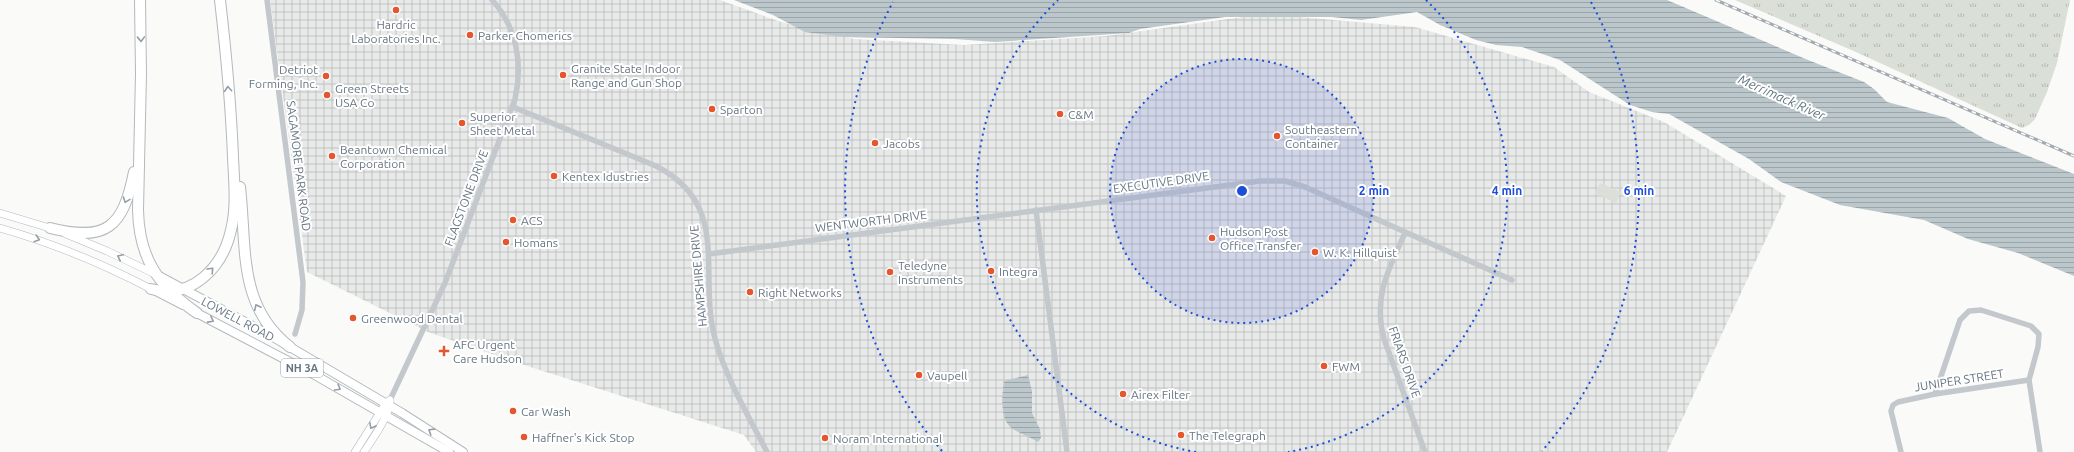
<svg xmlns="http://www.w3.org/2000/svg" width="2074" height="452" font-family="Ubuntu,sans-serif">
<defs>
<pattern id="industrial-grid" width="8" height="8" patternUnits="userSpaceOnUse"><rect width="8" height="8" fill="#e8e9e9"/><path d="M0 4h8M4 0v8" fill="none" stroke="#c0c1c2"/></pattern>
<pattern id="grass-tufts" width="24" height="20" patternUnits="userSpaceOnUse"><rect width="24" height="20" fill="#dadfd7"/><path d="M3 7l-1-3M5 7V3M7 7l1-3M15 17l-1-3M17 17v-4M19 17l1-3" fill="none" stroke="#b4b9b4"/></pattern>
<pattern id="water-rules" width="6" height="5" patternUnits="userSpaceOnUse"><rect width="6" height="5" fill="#bbc7cb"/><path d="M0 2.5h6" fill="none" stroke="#9ca6aa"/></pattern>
</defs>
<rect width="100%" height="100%" fill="#fafaf8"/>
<path fill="url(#industrial-grid)" d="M270,0H720L781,22L854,39L964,45L1106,36L1264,14L1415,27L1554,67L1589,92L1664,122L1786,196L1667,452H756L744,435L521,364L428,332L307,272Z"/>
<path fill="url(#grass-tufts)" d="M1735,0H2070L2057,63L2047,92L2035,119L2029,125L2022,128L1856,52Z"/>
<path fill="#dadfd7" d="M1600,183L1621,192L1616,203L1595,193Z"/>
<g fill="url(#water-rules)">
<path d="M734,0H1667L1808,60L1864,82L1874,89L1887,102L1948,118L1985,139L2074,174V276L2018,253L1968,239L1924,220L1840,205L1781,182L1749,159L1669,114L1652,112L1630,105L1560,60L1522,47L1496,45L1476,40L1440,25L1417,12L1361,20L1332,17H1225L1140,29L1129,33L995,42L955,39L844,37L805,32L773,15Z"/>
<path d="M1028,375L1032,391V413L1040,429L1041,438L1038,442C1030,437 1021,434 1013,429C999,421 1002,394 1004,381Z"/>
</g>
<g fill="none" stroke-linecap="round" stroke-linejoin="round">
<g stroke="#b3babf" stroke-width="8">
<g id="secondary">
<path d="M0,213L53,229"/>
<path d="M0,228C53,243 103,264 151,289"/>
<path d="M66,234L107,251L155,274"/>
<path d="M355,452L386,403L390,400"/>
<path d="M364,452C372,440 390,415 390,401"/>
</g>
</g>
<g stroke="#b5babe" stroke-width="10">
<g id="primary">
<path d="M159,276L273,337L402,413L463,452"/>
<path d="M156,291L183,305"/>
<path d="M193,311L313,374L449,452"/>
</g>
</g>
<g stroke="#b4b9bd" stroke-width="12">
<g id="highway">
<path d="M140,0L141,74L138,210C139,258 158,286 197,313"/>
<path d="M240,187C247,247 237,306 290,347"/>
<path d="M50,228C106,242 123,228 134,172"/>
<path d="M151,289C192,300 223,267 231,230C237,207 234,181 233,157C231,105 226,52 220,0"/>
</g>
</g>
<g stroke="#c3c8cc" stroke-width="5.5">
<path d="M267,0L303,282L302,310L295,334"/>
<path d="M513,107L656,166C734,206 696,275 716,342C727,380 749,417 767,452"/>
<path d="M1036,210L1067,452"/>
<path d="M1405,233C1388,270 1373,297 1384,339L1425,452"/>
<path d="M709,254L1260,181H1285L1305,187L1512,280"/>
<path d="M1935,394L1960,320L1969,311L1981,310L2031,326L2039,334L2038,347L2029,380L2040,452"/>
<path d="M390,400L445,283L515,99C523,64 517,27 492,0"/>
<path d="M1901,452L1891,411L1893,405L1898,402L1935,394L2029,380"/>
</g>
<use href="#secondary" stroke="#fff" stroke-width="7"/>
<use href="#primary" stroke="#fff" stroke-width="8"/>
<use href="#highway" stroke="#fff" stroke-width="10"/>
<g stroke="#a2aab0" stroke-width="3">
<path id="rail" d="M1716,0L2074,156"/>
</g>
<use href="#rail" stroke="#fff" stroke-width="1.5" stroke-dasharray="4.5" stroke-linecap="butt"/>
</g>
<defs><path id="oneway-chevron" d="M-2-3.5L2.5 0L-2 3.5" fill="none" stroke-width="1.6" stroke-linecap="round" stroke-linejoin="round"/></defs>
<g stroke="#939fa8">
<use href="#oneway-chevron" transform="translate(141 39) rotate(88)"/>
<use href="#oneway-chevron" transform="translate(228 89) rotate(-95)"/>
<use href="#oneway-chevron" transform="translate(126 200) rotate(110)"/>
<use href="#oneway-chevron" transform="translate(37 239) rotate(18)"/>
<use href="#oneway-chevron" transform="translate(120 257) rotate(-155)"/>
<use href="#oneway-chevron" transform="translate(211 270) rotate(-47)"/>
<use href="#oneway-chevron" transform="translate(257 307) rotate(-116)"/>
<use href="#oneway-chevron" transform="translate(211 320) rotate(28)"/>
<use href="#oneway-chevron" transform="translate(338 388) rotate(30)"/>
<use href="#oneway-chevron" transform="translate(372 426) rotate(119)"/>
<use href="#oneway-chevron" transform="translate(431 431) rotate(-148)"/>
</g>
<circle cx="1242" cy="191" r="132" fill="#1d4ed8" fill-opacity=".12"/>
<g fill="none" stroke="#1d4ed8" stroke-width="2" stroke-dasharray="2 4">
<circle cx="1242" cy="191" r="132"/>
<path d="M1196 452A265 265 0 0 1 1058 0M1426 0A265 265 0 0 1 1288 452"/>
<path d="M942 451A397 397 0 0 1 893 2M1591 2A397 397 0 0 1 1542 451"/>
</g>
<g fill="#e4572e" stroke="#fff" stroke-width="1.5">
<circle cx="396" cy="10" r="4"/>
<circle cx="470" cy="35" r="4"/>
<circle cx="563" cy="75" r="4"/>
<circle cx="326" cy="76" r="4"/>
<circle cx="327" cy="95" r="4"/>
<circle cx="712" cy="109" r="4"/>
<circle cx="1060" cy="114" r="4"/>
<circle cx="462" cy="123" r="4"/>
<circle cx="1277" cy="136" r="4"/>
<circle cx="875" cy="143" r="4"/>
<circle cx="332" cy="156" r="4"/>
<circle cx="554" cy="176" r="4"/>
<circle cx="513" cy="220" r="4"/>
<circle cx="1212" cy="238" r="4"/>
<circle cx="506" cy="242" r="4"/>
<circle cx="1315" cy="252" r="4"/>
<circle cx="991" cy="271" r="4"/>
<circle cx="890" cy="272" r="4"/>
<circle cx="750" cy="292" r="4"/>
<circle cx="353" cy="318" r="4"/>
<path d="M442 345h4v4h4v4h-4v4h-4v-4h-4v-4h4z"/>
<circle cx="1324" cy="366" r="4"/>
<circle cx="919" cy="375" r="4"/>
<circle cx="1123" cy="394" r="4"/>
<circle cx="513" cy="411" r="4"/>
<circle cx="1181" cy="435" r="4"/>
<circle cx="524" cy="437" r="4"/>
<circle cx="825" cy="438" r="4"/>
</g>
<g text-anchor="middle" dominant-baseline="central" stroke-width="4" stroke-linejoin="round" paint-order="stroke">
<rect fill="#fff" stroke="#939fa8" stroke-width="1" x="281" y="359" width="42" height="18" rx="3"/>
<g font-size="11" font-weight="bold" fill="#657683">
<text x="302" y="368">NH 3A</text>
</g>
<g font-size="12" fill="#657683" stroke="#fff" text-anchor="start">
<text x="396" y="24" text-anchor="middle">Hardric<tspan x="396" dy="14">Laboratories Inc.</tspan></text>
<text x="478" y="35">Parker Chomerics</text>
<text x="571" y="68">Granite State Indoor<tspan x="571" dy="14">Range and Gun Shop</tspan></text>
<text x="318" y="69" text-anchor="end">Detriot<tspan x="318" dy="14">Forming, Inc.</tspan></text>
<text x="335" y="88">Green Streets<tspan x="335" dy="14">USA Co</tspan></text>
<text x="720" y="109">Sparton</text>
<text x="1068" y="114">C&amp;M</text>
<text x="470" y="116">Superior<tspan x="470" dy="14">Sheet Metal</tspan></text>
<text x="1285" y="129">Southeastern<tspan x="1285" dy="14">Container</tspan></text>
<text x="883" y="143">Jacobs</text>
<text x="340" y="149">Beantown Chemical<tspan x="340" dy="14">Corporation</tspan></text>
<text x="562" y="176">Kentex Idustries</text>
<text x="521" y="220">ACS</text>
<text x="1220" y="231">Hudson Post<tspan x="1220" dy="14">Office Transfer</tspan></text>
<text x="514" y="242">Homans</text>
<text x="1323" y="252">W. K. Hillquist</text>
<text x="898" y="265">Teledyne<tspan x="898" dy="14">Instruments</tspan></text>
<text x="999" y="271">Integra</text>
<text x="758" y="292">Right Networks</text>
<text x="361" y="318">Greenwood Dental</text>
<text x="453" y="344">AFC Urgent<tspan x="453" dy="14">Care Hudson</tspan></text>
<text x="1332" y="366">FWM</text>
<text x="927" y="375">Vaupell</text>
<text x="1131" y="394">Airex Filter</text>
<text x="521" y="411">Car Wash</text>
<text x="1189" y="435">The Telegraph</text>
<text x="532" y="437">Haffner's Kick Stop</text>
<text x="833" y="438">Noram International</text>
</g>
<g font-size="12" fill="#657683" stroke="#fff">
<text transform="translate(299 166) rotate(83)">SAGAMORE PARK ROAD</text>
<text transform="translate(1161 182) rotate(-8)">EXECUTIVE DRIVE</text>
<text transform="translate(466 198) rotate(-69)">FLAGSTONE DRIVE</text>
<text transform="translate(871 221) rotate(-7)">WENTWORTH DRIVE</text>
<text transform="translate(698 276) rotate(-95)">HAMPSHIRE DRIVE</text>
<text transform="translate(238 319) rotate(28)">LOWELL ROAD</text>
<text transform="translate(1405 362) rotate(71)">FRIARS DRIVE</text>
<text transform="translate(1959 380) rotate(-9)">JUNIPER STREET</text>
</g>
<g font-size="13" font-style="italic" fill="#60757c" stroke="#fff">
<text transform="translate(1782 97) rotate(24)">Merrimack River</text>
</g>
</g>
<circle cx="1242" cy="191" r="6" fill="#1d4ed8" stroke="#fff" stroke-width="2"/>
<g font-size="12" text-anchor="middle" font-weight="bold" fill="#1d4ed8" stroke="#fff" stroke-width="4" stroke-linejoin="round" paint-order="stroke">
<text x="1374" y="195">2 min</text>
<text x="1507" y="195">4 min</text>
<text x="1639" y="195">6 min</text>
</g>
</svg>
